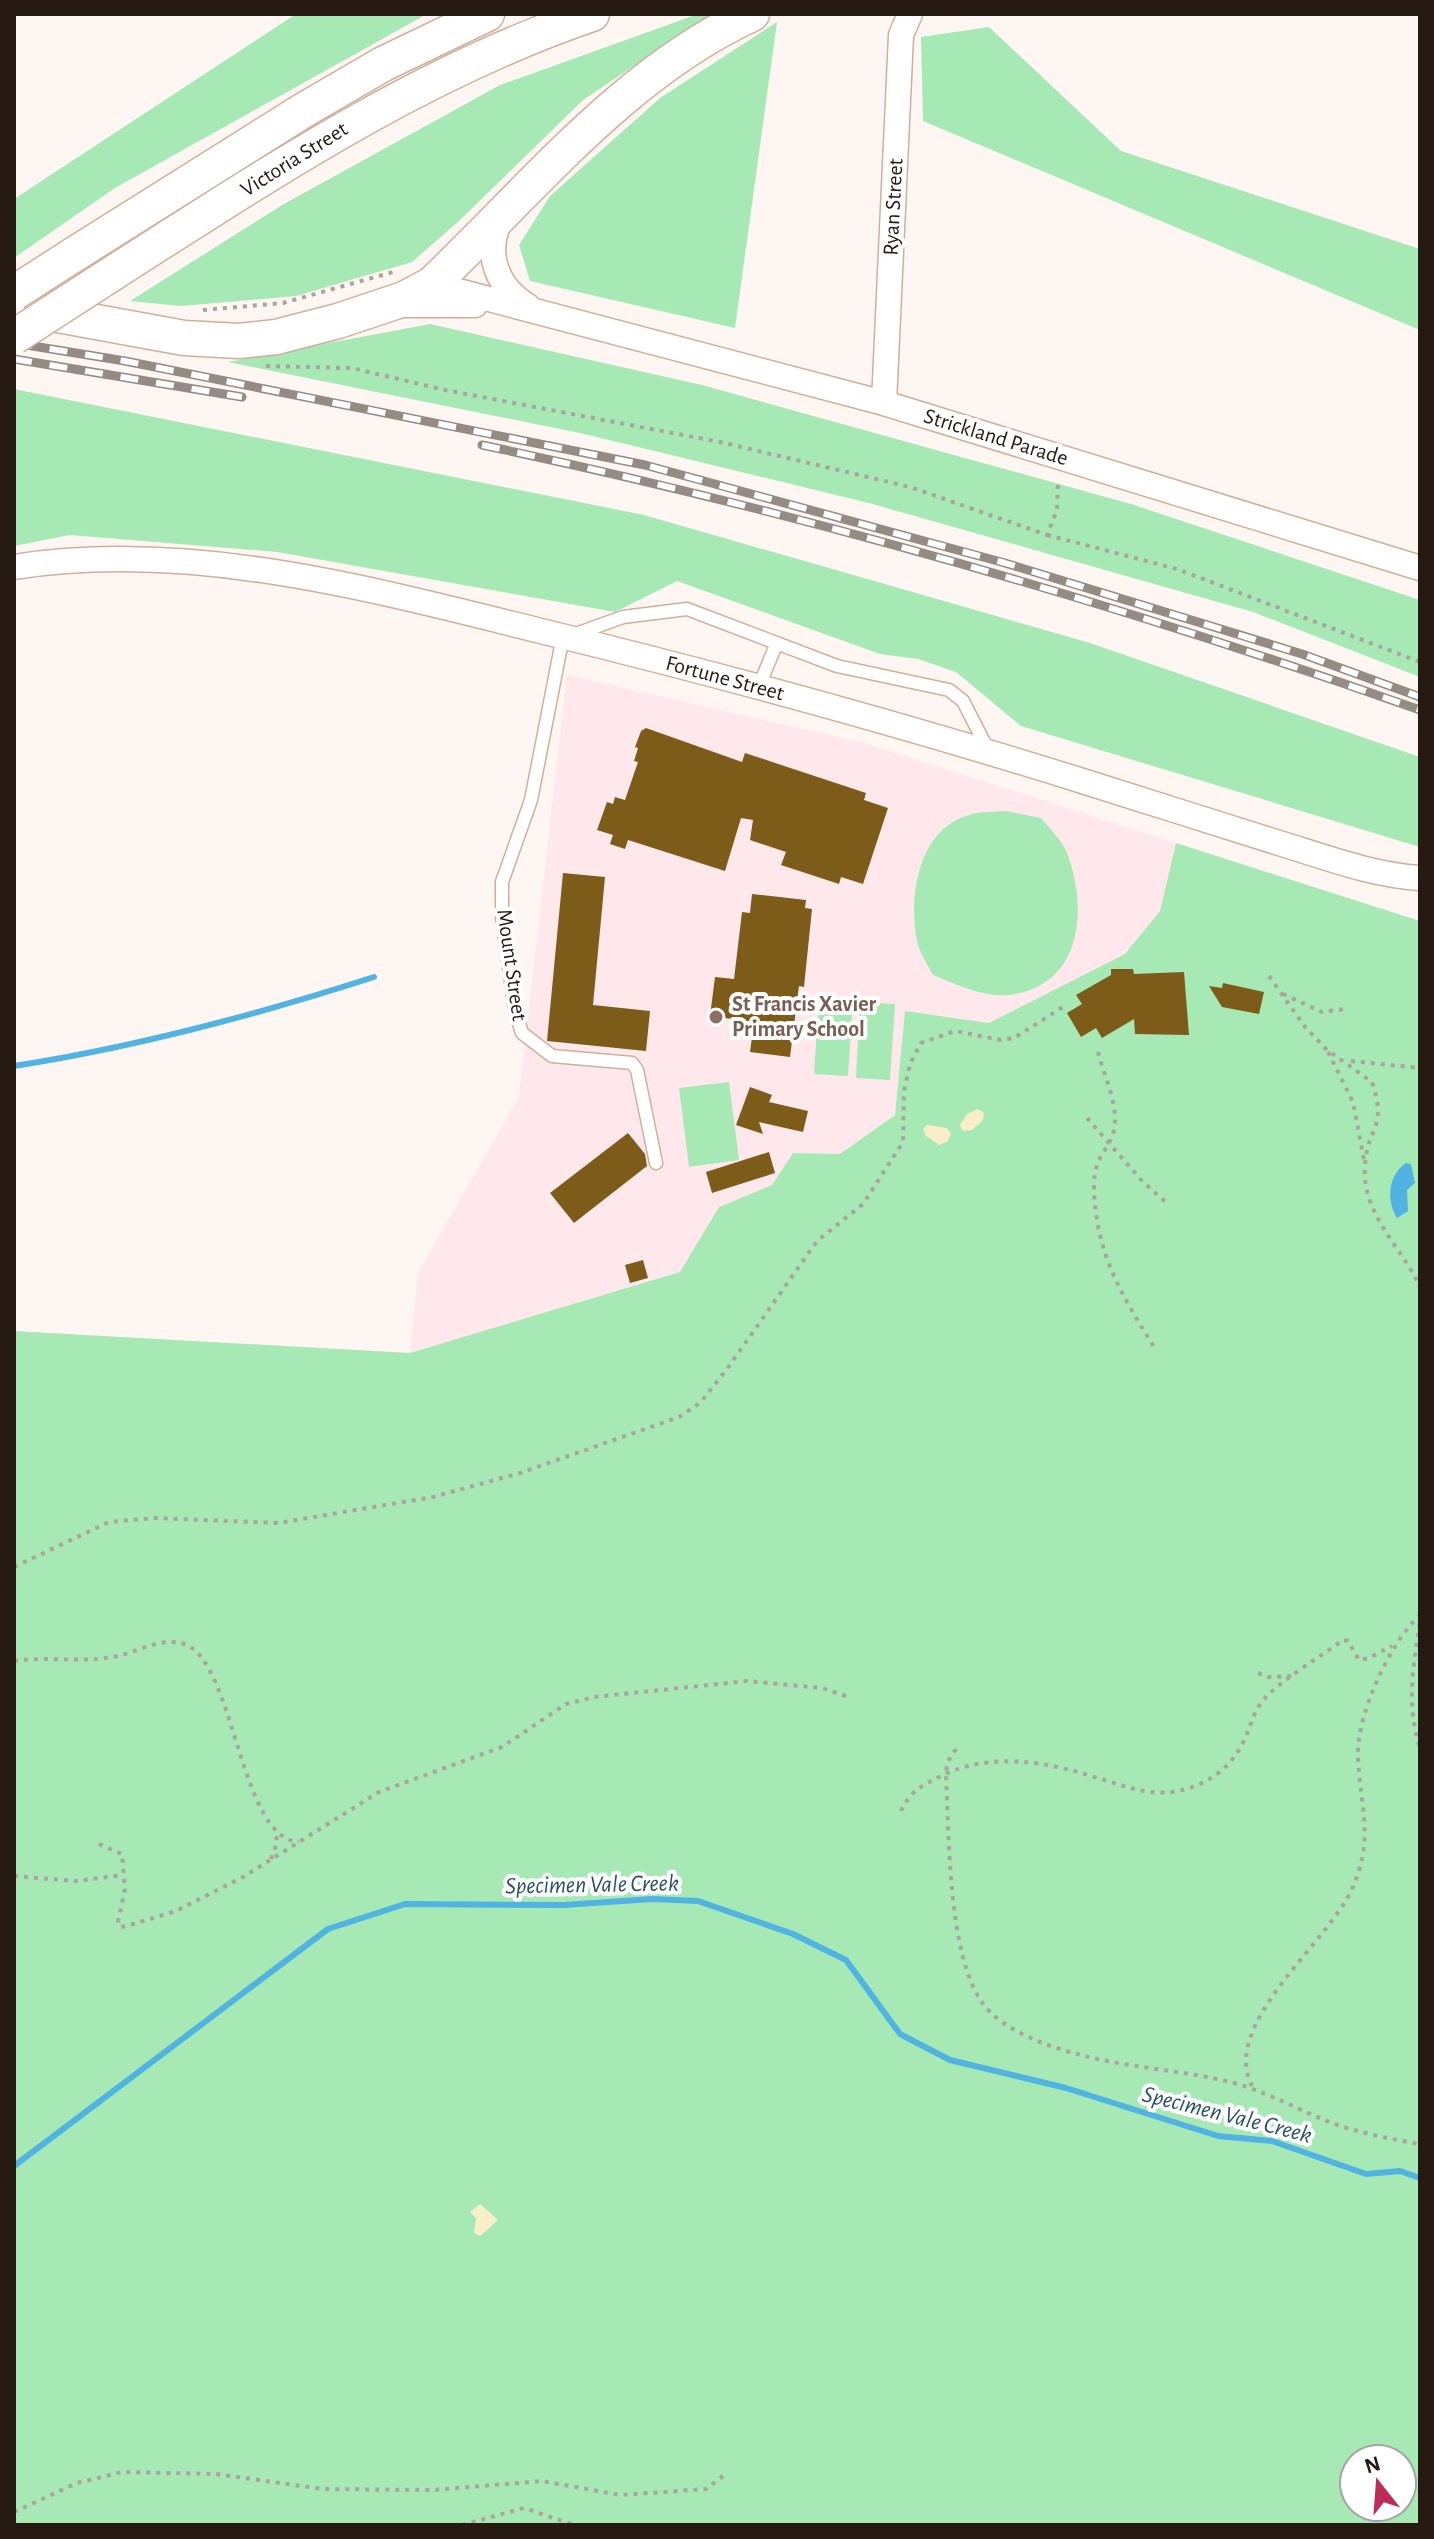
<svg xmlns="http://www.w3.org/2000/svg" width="1434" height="2539" font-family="'Alegreya Sans',sans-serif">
<rect width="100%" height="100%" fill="#fef6f2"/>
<path fill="#fee8eb" d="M567,675L860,742L1176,843L1160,911L1125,954L989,1023L905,1011L895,1115L840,1154L793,1153L773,1185L719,1207L680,1272L410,1353L418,1273L519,1097Z"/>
<g fill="#a6e9b5" fill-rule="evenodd">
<path d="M296,14H427L115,188L14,258V199Z"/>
<path d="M698,14H711L583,100L459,221L412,262L296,296L181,306L130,301L282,205L500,85Z"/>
<path d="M777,22L735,328L530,281L519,245L550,196L660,98Z"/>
<path d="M989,27L1121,151L1420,249V330L923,121L921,37Z"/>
<path d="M430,324L702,385L1131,504L1420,600V677L1253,612L869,503L580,433L228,362Z"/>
<path d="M14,389L644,515L1090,643L1420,757V847L1021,726L956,672L918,659L880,654L677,581L615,612L277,552L70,535L14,546Z"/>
<path d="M1006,811L1041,818C1049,828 1062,840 1067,853C1087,905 1084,981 1016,994C988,1000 958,985 933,975C927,964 919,952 917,941C908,897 918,829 969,815C980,811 995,812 1006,811Z"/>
<path d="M1176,843L1420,921V2525H14V1331L410,1353L680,1272L719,1207L772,1185L793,1153L840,1154L895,1115L905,1011L989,1023L1125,954L1160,911ZM1354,2459H1402V2507H1354Z"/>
<path d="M819,999L853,1001L848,1076L814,1074Z"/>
<path d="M860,1002L895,1004L890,1080L856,1078Z"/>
<path d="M729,1082L739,1160L689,1167L679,1088Z"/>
</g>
<g fill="#f8efc9">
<path d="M978,1109L984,1113L983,1120L972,1130L963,1131L960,1125L967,1114Z"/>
<path d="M927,1125L947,1128L951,1134L947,1142L939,1145L926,1136L923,1129Z"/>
<path d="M480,2204L498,2220L480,2236L474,2233L476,2218L470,2212Z"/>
</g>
<path fill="#51b3e2" d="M1406,1163L1411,1164L1415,1183L1407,1190L1408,1211L1397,1218C1386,1200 1388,1175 1406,1163Z"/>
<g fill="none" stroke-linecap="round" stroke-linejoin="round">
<g stroke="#51b3e2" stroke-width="6">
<path d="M14,1066C137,1047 256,1015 374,977"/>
<path d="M14,2166L328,1929L405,1904L564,1905L652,1899L698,1901L793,1934L846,1960L900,2034L950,2060L1066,2088L1218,2136L1272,2141L1366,2174L1400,2171L1420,2178"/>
</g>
</g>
<g fill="#7d5b19">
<path d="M646,728L742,762L745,753L866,793L864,800L888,808L863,884L841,877L839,884L781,865L786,852L750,840L753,820L741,818L725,871L628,840L625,849L610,844L613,835L597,830L607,802L613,804L615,797L625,800L638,762L634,761L638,748L635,747L641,731Z"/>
<path d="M563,873L605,877L593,1005L650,1011L646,1051L547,1041Z"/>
<path d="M752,894L806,900L805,908L812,909L804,987L799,986L790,1057L750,1052L754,1022L710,1016L715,977L734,979L742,912L750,913Z"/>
<path d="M1111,969H1133L1134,974L1184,972L1189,1035L1135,1034L1134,1019L1102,1038L1096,1028L1081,1037L1067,1013L1082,1004L1076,995L1111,975Z"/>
<path d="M1223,983L1264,992L1259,1014L1222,1007L1209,986L1222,988Z"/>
<path d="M750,1087L772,1095L769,1102L808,1111L803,1132L759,1122L763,1134L736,1125Z"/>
<path d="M628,1133L645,1154L647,1166L574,1223L550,1193Z"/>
<path d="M769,1152L775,1173L712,1193L706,1172Z"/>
<path d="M643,1260L648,1278L630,1283L625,1265Z"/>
</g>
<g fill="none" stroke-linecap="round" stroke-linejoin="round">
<g stroke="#d0af9a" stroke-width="15">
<g id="lane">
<path d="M573,635L623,617L687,609L837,666L949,690L963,701L989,752"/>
<path d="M563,636L531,800L502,882V917L515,1010L522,1033L552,1056L632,1063L637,1070L656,1163"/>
<path d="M759,686L776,645"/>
</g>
</g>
<g stroke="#d0af9a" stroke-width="27">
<g id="street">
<path d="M502,218C483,251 496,287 528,306"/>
<path d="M432,284L884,403L1420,568"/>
<path d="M400,305H475"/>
<path d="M884,403L901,35L910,14"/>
<path d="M14,567C191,539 375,590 545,632C729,677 911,727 1092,784C1154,804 1217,823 1279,843C1325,857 1372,875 1420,878"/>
</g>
</g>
<g stroke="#d0af9a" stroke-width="37">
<g id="secondary">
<path d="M70,257L304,110L383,64L487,14"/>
<path d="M124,266C274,170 422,72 592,14"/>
<path d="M14,307L184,338L239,341L276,337L338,321L404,299L432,284C532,189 625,72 752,14"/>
</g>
</g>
<g stroke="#aca39d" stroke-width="4" stroke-dasharray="4 6" stroke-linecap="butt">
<path d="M203,310L283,303L393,272"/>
<path d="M266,366L352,368L445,390L720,442L910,487L1047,535L1057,510L1058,480"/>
<path d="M1047,535L1177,569L1420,662"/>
<path d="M1269,976L1305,1027L1327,1050L1372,1082C1388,1129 1367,1127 1365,1165C1361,1214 1402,1247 1420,1287"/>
<path d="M1283,994L1322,1012L1344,1009"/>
<path d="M1098,1052C1104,1077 1119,1104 1114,1130C1109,1152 1094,1154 1094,1186C1095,1253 1122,1296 1156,1350"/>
<path d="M1328,1052L1353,1102L1364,1160"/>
<path d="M1351,1061L1420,1068"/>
<path d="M1087,1118L1143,1182L1168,1204"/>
<path d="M14,1567L109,1522L155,1518L278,1523L433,1497L520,1473L679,1417L700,1403L727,1369L817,1241L863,1204L903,1142L904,1091L910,1064L921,1043L955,1031L1001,1040L1014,1038L1063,1007"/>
<path d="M1420,1623C1413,1666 1406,1705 1420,1748"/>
<path d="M14,1661C47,1656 80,1663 112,1657C135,1654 160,1636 184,1644C235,1660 239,1839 299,1842"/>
<path d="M1258,1673L1269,1677L1293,1676"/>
<path d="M956,1749L947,1763L946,1775C949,1834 948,1952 981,2001C1000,2030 1049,2047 1081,2055C1130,2068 1181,2070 1230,2082C1266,2091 1298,2110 1332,2123C1360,2133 1390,2139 1420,2144"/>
<path d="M901,1811C909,1792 924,1784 941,1776C992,1751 1049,1762 1101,1779C1125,1786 1146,1795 1172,1792C1206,1787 1233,1768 1246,1736C1251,1725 1254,1712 1261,1703C1274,1684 1322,1656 1343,1640L1348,1641L1359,1660L1369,1658L1392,1646"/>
<path d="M99,1844L122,1854L125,1889L118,1922L121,1927L127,1926L176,1911L243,1877L379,1792L502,1747L566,1704L594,1697L747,1681L822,1688L846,1696"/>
<path d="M271,1859L277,1843L276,1833"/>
<path d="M14,1876L75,1881L123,1875"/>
<path d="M1252,2086C1220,2024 1327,1944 1352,1889C1375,1838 1360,1808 1358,1757C1356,1716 1390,1642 1420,1615"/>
<path d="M14,2512L77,2483L122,2472L216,2474L323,2489L433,2490L542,2481L620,2495L706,2489L727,2473"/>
<path d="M462,2525L524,2508L574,2525"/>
</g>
<use href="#lane" stroke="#fff" stroke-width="12"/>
<use href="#street" stroke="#fff" stroke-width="24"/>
<use href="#secondary" stroke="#fff" stroke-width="34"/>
<g stroke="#958b85" stroke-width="9">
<g id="rail">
<path d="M14,343L125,361L645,465L1005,563L1302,654L1420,697"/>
<path d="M14,359L242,397"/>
<path d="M482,445C800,512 1113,602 1420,710"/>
</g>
</g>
<use href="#rail" stroke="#fff" stroke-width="6" stroke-dasharray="18" stroke-linecap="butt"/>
<g stroke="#d0af9a" stroke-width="37" stroke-linecap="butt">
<g id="secondary-bridge">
<path d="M14,293L70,257"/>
<path d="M14,337L124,266"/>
</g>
</g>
<use href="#secondary-bridge" stroke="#fff" stroke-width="34"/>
</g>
<circle fill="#8d6e63" stroke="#fff" stroke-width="3" cx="716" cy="1017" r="8"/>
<g text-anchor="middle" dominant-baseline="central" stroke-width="8" stroke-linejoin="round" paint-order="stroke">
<g font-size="22" fill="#251911" stroke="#fff">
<text transform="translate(294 159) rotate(-32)">Victoria Street</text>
<text transform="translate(893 207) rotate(-87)">Ryan Street</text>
<text transform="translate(996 437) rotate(17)">Strickland Parade</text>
<text transform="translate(725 678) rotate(15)">Fortune Street</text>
<text transform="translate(512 965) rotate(82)">Mount Street</text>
</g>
<g font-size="22" font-weight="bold" fill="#785e54" stroke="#fff" text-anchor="start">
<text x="732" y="1004">St Francis Xavier<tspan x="732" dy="25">Primary School</tspan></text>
</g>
<g font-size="24" font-style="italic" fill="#275064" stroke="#fff">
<text transform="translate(592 1885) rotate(-1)">Specimen Vale Creek</text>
<text transform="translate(1227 2115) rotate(14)">Specimen Vale Creek</text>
</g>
</g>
<rect width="1434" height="2539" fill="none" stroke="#251911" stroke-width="32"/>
<g transform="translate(1378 2483) rotate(343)"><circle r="38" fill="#ffffff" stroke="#a8a3a0" stroke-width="2"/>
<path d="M0-6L14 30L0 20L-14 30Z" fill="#bd2d58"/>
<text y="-12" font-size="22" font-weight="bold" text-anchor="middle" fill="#251911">N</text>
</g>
</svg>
